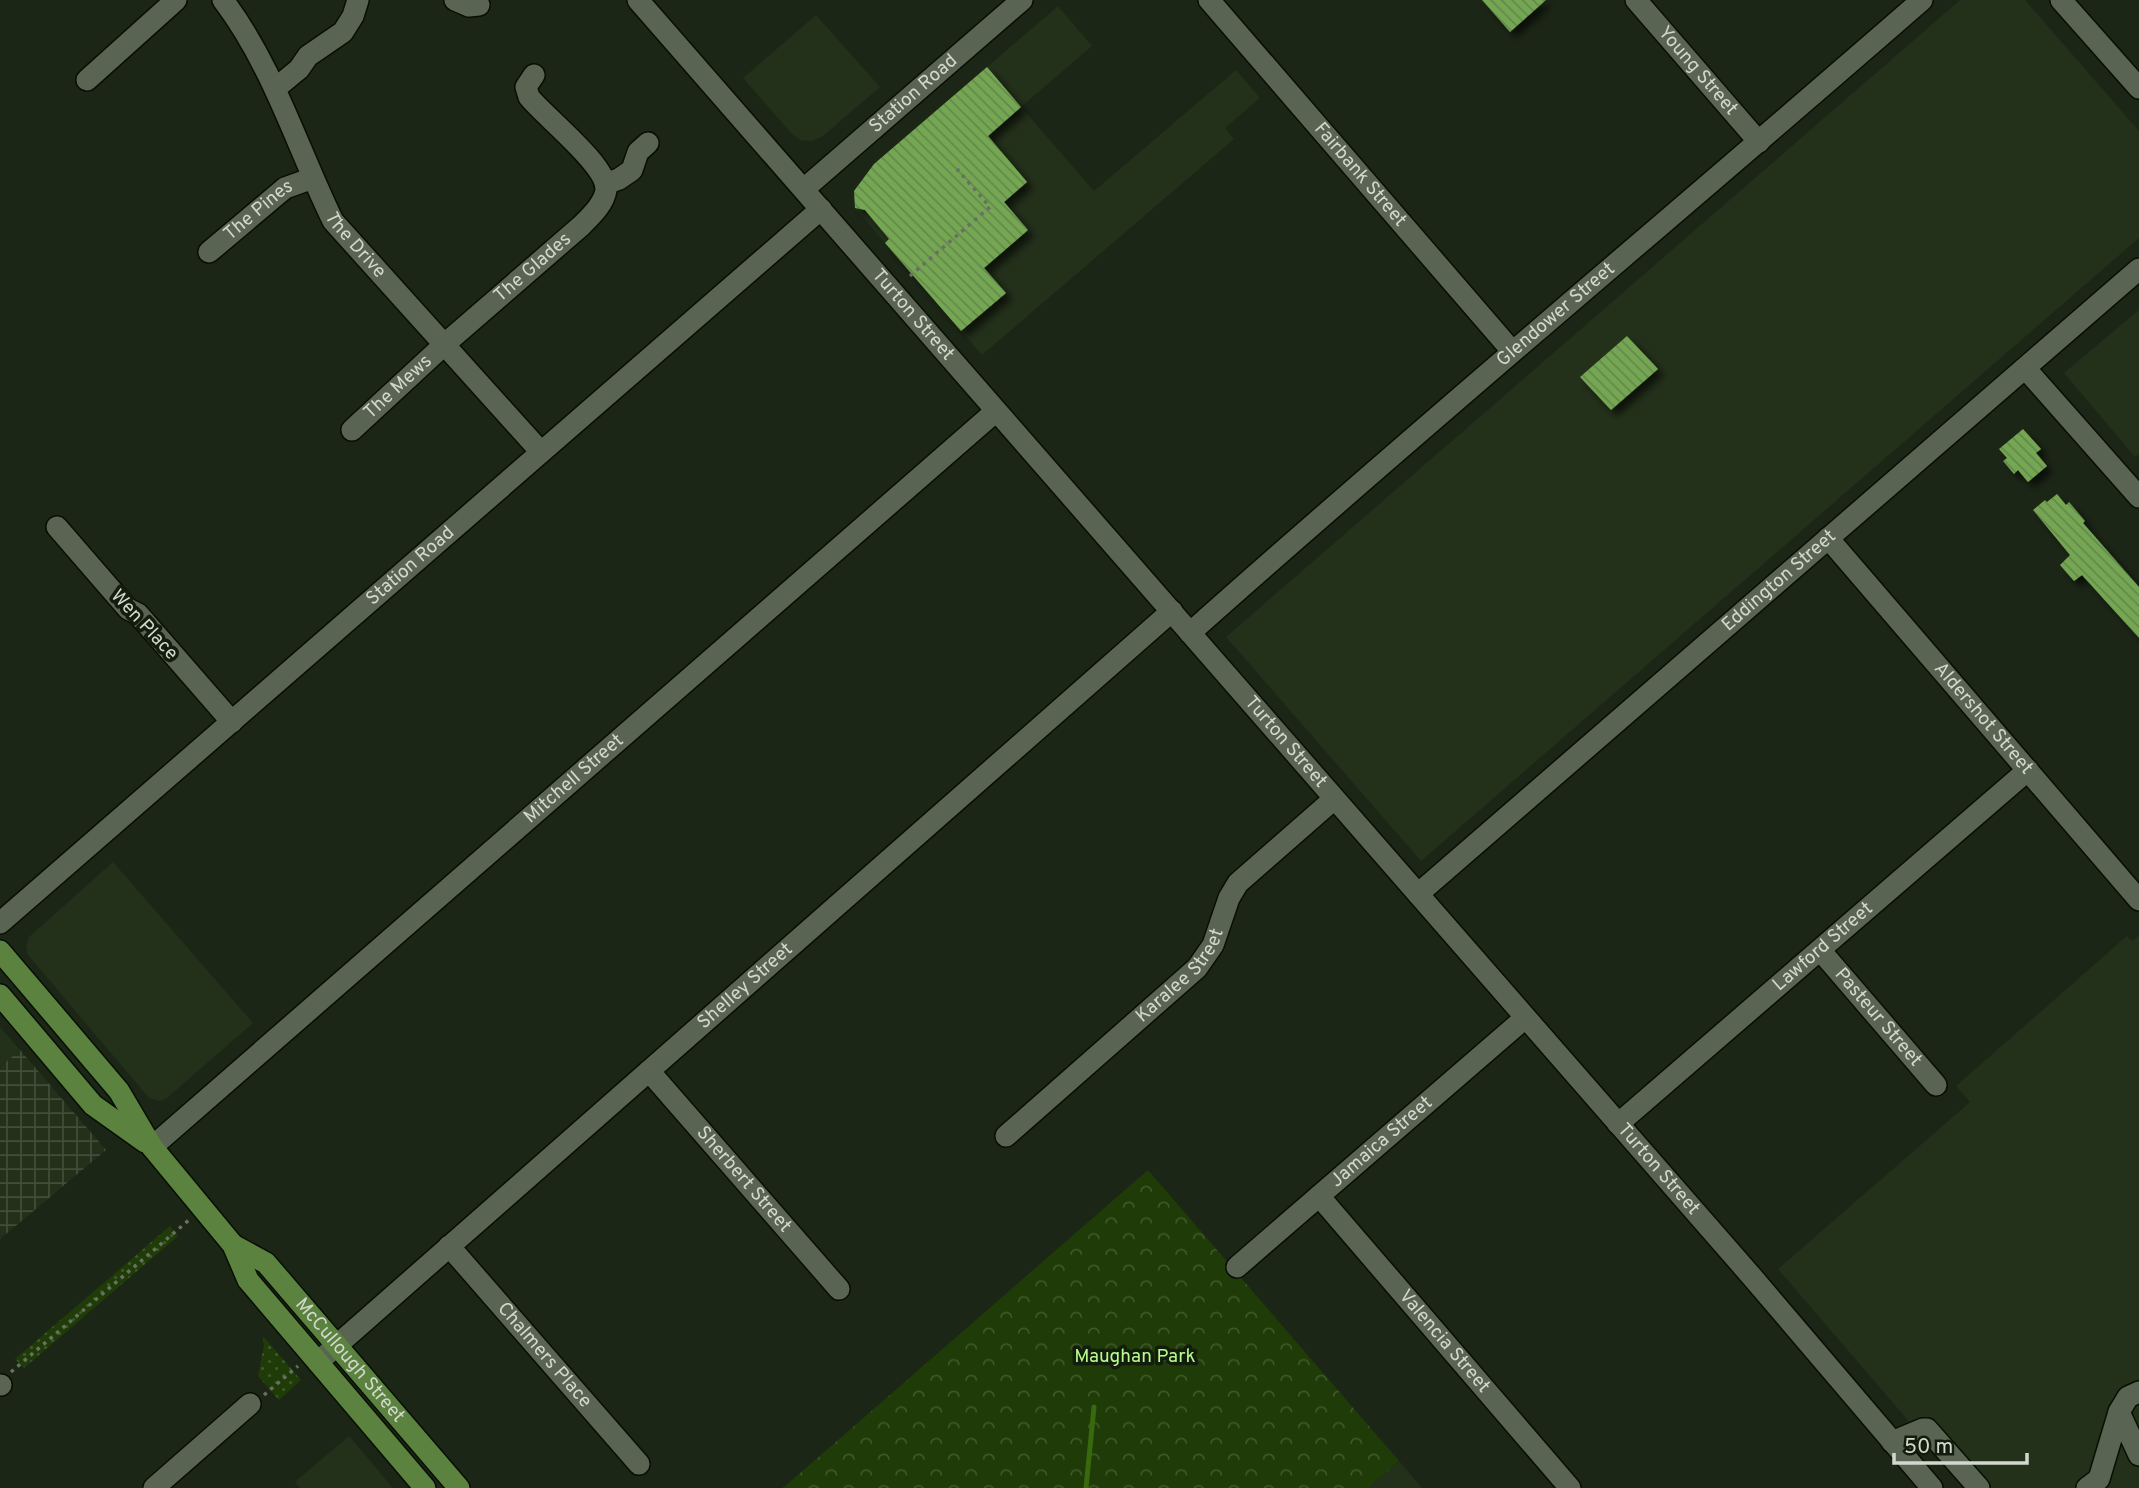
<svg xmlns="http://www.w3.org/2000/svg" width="2139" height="1488" font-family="Overpass,sans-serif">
<defs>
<pattern id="industrial-grid" width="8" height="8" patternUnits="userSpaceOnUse" patternTransform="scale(1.75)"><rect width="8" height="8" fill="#23301a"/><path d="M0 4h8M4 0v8" fill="none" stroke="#424d3a"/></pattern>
<pattern id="grass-dots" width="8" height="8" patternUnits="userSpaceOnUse" patternTransform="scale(1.75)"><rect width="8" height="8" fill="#1f3b07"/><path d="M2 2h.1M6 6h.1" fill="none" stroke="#3f572a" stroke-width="1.8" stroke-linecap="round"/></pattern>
<pattern id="park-crowns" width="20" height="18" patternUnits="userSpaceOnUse" patternTransform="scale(1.75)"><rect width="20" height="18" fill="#1f3b07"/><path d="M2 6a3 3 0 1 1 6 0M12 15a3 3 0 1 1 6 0" fill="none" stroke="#3f572a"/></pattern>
<pattern id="building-back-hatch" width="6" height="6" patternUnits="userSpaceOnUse" patternTransform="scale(1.75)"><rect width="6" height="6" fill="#74a753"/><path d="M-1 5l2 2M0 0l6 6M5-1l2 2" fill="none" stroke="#64884d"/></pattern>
<filter id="shadow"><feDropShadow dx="6" dy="6" stdDeviation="3.5" flood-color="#0009"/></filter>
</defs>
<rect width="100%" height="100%" fill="#1c2616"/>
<g fill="#23301a">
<path d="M1960,0H2025L2139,131V238L1421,861L1226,637Z"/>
<path d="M1058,6L1092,46L1021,107L1094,191L1236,70L1260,98L1225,128L1234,139L982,355L855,208L854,191L874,164Z"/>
<path d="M816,15L880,87L822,137L812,141L800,140L791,133L743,78Z"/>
<path d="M2139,310V454L2135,457L2064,373Z"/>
<path d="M113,862L253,1023L167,1098L160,1101L149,1098L28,955L26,946L29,937Z"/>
<path d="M2127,936L2132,941L2139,936V1488H1966L1778,1269L1970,1102L1956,1086Z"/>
<path d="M0,1027L20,1050L0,1067Z"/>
<path d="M349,1436L393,1488H300L295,1482Z"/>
<path d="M1399,1461L1422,1488H1368Z"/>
</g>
<path fill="url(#industrial-grid)" d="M20,1050L106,1150L0,1239V1067Z"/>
<g fill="url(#grass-dots)">
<path d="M170,1226L178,1236L24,1368L15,1359Z"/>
<path d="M263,1336L301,1380L279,1400L258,1376L264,1345Z"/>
</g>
<path fill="url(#park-crowns)" d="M1148,1170L1399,1461L1368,1488H783Z"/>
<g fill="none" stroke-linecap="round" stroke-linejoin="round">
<path stroke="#39690e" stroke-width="5" d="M1086,1488L1094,1407"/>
</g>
<g fill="url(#building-back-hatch)" filter="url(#shadow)">
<path d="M1482,0H1546L1510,32Z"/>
<path d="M987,67L1021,107L988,136L1027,182L1004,202L1028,230L984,268L1006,293L961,331L885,243L889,239L865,210L855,208L854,191L874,164Z"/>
<path d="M1627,336L1658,369L1611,410L1580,377Z"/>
<path d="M2023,429L2041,449L2036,453L2047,466L2028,482L2018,470L2014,474L2003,461L2007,458L1999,449Z"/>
<path d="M2057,494L2066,505L2069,502L2085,521L2083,523L2139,587V638L2082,575L2074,581L2060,565L2070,555L2033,510L2045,500L2047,502Z"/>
</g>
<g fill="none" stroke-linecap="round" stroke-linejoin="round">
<g stroke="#070f03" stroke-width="24">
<g id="minor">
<path id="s1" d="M223,0C273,66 297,147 333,221L541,452"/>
<path d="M455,0L469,6L479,5"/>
<path id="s2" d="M638,0L1753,1278L1932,1488"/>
<path id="s3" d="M1209,0L1512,351"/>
<path id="s4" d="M1636,0L1759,142"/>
<path d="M2061,0L2139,88"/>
<path d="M87,80L176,0"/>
<path d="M276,88L299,69L308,56L343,32L353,16L358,0"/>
<path d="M605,184L619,179L632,170L638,152L648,143"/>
<path id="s5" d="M804,189L1022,0"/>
<path id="s6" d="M209,252L285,188L313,178"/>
<path d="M2025,368L2139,497"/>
<path id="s7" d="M352,430L446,343L581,226C591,216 604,204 606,190C608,166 545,117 529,97L526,87L534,75"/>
<path d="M57,527L128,609L138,614L232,722"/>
<path id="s8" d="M1828,538L2139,900"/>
<path id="s9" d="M1190,633C1431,418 1679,212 1922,0"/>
<path id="s10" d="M1418,894L2139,269"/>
<path id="s11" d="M0,923L821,209"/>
<path id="s12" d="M1820,950L1936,1085"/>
<path id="s13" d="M649,1071L839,1289"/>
<path id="s14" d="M1618,1124L2028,770"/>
<path id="s15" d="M1006,1136L1197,968L1213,945L1229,898L1238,883L1334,799"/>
<path id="s16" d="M152,1147L996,411"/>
<path id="s17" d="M1319,1196L1570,1488"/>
<path id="s18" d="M449,1246L639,1464"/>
<path id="s19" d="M1237,1267L1525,1018"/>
<path id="s20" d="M318,1362L1172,611"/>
<path d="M0,1385H1"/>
<path d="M2119,1412L2139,1455"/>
<path d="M1892,1442L1923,1429H1927L1979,1488"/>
<path d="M154,1488L250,1404"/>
<path d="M2087,1488L2099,1479L2119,1412L2128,1397L2139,1392"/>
</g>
</g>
<g stroke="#070f03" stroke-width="24">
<g id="major">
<path d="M0,951L119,1091L152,1147L233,1245L248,1280L425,1488"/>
<path d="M0,995L93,1105L145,1142"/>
<path id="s21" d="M233,1245L266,1263L459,1488"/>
</g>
</g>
<g stroke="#687063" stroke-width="3.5" stroke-dasharray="3.5 5" stroke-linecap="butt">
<path d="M910,276L990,207L957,169"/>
<path d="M11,1372L189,1220"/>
<path d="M264,1395L298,1366"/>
</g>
<use href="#minor" stroke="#596552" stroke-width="21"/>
<use href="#major" stroke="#5b823f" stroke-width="21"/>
</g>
<g text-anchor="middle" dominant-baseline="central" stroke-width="7" stroke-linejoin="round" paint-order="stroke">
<g font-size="19" fill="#d2d8ce" stroke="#131d0d">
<text stroke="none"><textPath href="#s4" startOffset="94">Young Street</textPath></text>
<text stroke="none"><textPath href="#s5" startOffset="145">Station Road</textPath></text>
<text stroke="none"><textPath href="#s3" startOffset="231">Fairbank Street</textPath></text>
<text stroke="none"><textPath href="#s6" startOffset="65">The Pines</textPath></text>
<text stroke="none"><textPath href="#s1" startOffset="280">The Drive</textPath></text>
<text stroke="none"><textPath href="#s7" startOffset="243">The Glades</textPath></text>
<text stroke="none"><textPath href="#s2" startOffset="418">Turton Street</textPath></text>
<text stroke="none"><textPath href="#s9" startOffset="485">Glendower Street</textPath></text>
<text stroke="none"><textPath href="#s7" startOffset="63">The Mews</textPath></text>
<text stroke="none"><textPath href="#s11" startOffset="544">Station Road</textPath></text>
<text stroke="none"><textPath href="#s10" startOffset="478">Eddington Street</textPath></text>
<text transform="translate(144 625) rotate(47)">Wen Place</text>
<text stroke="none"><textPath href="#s8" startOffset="238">Aldershot Street</textPath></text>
<text stroke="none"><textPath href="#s2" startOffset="985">Turton Street</textPath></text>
<text stroke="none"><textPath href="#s16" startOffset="560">Mitchell Street</textPath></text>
<text stroke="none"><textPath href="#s14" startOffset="271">Lawford Street</textPath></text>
<text stroke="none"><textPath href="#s15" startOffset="238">Karalee Street</textPath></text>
<text stroke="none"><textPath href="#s20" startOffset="569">Shelley Street</textPath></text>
<text stroke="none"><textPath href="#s12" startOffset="89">Pasteur Street</textPath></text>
<text stroke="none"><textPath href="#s19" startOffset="191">Jamaica Street</textPath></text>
<text stroke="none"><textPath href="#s2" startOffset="1552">Turton Street</textPath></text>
<text stroke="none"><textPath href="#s13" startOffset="144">Sherbert Street</textPath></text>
<text stroke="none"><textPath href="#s17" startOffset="192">Valencia Street</textPath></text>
<text stroke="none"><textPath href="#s18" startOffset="145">Chalmers Place</textPath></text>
<text stroke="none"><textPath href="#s21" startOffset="166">McCullough Street</textPath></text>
</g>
<g font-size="19" fill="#b7fb8c" stroke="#131d0d">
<text x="1135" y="1357">Maughan Park</text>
</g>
</g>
<path d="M1894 1453v10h133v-10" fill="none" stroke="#d2d8ce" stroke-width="3.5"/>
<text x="1904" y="1453" font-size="21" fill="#d2d8ce" stroke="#131d0d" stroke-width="5" paint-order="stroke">50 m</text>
</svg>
